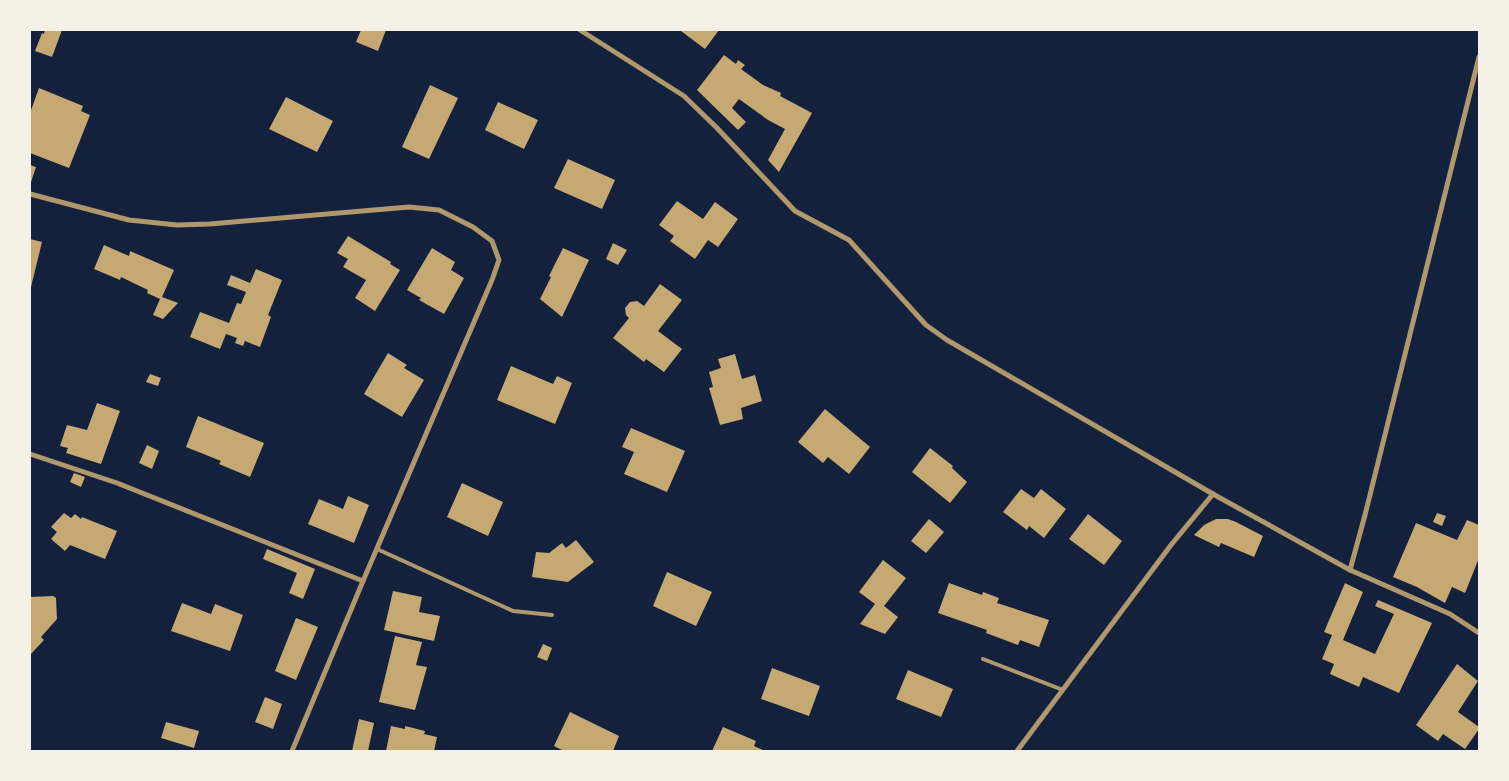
<svg xmlns="http://www.w3.org/2000/svg" width="1509" height="781" font-family="'Noto Sans',sans-serif">
<rect width="100%" height="100%" fill="#14213d"/>
<g fill="#c6a872">
<path d="M45,30H62L52,57L35,51L42,33L44,34Z"/>
<path d="M361,30H386L378,51L356,42Z"/>
<path d="M682,30H719L705,49L681,31Z"/>
<path d="M724,55L736,64L738,60L745,65L741,69L763,85L781,93L780,96L812,113L779,172L768,160L785,129L768,120L739,99L732,108L746,122L738,130L697,90Z"/>
<path d="M430,85L458,98L429,159L402,147Z"/>
<path d="M39,88L83,106L81,111L90,115L69,168L30,153V113Z"/>
<path d="M286,97L333,121L317,152L269,129Z"/>
<path d="M498,102L538,120L524,149L485,130Z"/>
<path d="M568,159L615,180L602,209L554,188Z"/>
<path d="M30,165L36,167L30,185Z"/>
<path d="M677,201L703,219L715,202L738,219L718,247L708,240L695,259L670,241L674,236L659,225Z"/>
<path d="M348,236L391,262L390,264L400,270L375,311L355,298L366,280L343,267L348,259L337,253Z"/>
<path d="M30,239L42,242L31,287H30Z"/>
<path d="M613,243L627,250L618,265L606,259Z"/>
<path d="M104,245L129,256L130,251L174,270L162,297L178,303L163,319L153,315L160,299L147,293L148,290L121,277L120,280L94,269Z"/>
<path d="M432,248L455,262L451,270L464,278L444,314L419,300L421,298L407,290Z"/>
<path d="M563,248L589,260L562,317L540,299L551,277L549,276Z"/>
<path d="M256,269L282,280L268,315L271,317L260,347L245,341L243,346L235,343L237,338L226,334L220,349L190,337L200,312L229,323L237,303L241,304L246,292L227,285L231,275L250,283Z"/>
<path d="M660,284L682,300L658,331L682,349L664,372L646,359L644,362L613,338L629,318L626,315L625,308L630,302L637,301L644,306Z"/>
<path d="M388,353L407,365L404,368L424,380L402,417L364,394Z"/>
<path d="M735,354L742,379L755,375L762,401L741,408L743,419L720,425L709,388L713,387L709,372L721,368L718,359Z"/>
<path d="M511,366L553,384L557,376L572,383L555,424L497,400Z"/>
<path d="M150,374L161,378L158,386L146,382Z"/>
<path d="M97,403L120,411L101,464L66,453L68,448L60,446L67,425L87,430Z"/>
<path d="M825,409L870,447L849,474L828,457L823,463L798,442Z"/>
<path d="M198,416L264,443L250,477L219,464L221,461L186,447Z"/>
<path d="M631,428L685,451L667,492L624,474L634,452L622,447Z"/>
<path d="M147,445L159,451L152,469L139,463Z"/>
<path d="M930,448L953,466L952,468L967,482L950,503L912,472Z"/>
<path d="M74,473L85,477L81,487L70,482Z"/>
<path d="M462,483L503,502L488,536L447,517Z"/>
<path d="M1021,489L1034,498L1041,489L1066,509L1044,538L1029,526L1027,530L1003,512Z"/>
<path d="M348,496L369,505L354,543L308,524L319,499L343,509Z"/>
<path d="M64,513L71,518L75,514L81,519L82,517L117,531L105,559L70,545L65,551L51,539L57,532L51,527Z"/>
<path d="M1437,513L1446,516L1442,526L1433,522Z"/>
<path d="M1088,514L1122,541L1104,565L1069,539Z"/>
<path d="M929,519L944,532L926,553L911,541Z"/>
<path d="M1216,519H1228L1236,522L1263,536L1254,557L1221,543L1219,547L1194,535L1204,525Z"/>
<path d="M1467,520L1479,525V558L1465,593L1452,587L1445,603L1417,587L1393,577L1416,523L1457,540Z"/>
<path d="M576,540L594,562L568,582L532,577L536,552L549,553L562,543L566,548Z"/>
<path d="M267,549L315,569L303,599L289,593L297,573L263,559Z"/>
<path d="M883,560L906,578L884,606L898,617L885,634L860,624L875,604L859,592Z"/>
<path d="M667,572L712,592L696,626L653,606Z"/>
<path d="M949,583L982,595L983,592L999,598L997,603L1049,620L1039,647L1020,640L1018,645L986,633L987,630L938,613Z"/>
<path d="M1345,583L1363,592L1343,640L1375,654L1394,614L1375,606L1378,600L1432,623L1399,693L1363,677L1359,687L1330,674L1334,664L1322,659L1332,635L1324,632Z"/>
<path d="M393,591L422,597L419,612L440,616L434,641L384,630Z"/>
<path d="M53,596L56,598L57,619L41,637L44,640L30,655V597Z"/>
<path d="M182,603L211,614L215,604L243,615L230,651L171,631Z"/>
<path d="M296,618L318,627L296,680L275,671Z"/>
<path d="M395,636L422,642L416,665L427,667L415,710L379,702Z"/>
<path d="M543,644L552,648L547,661L537,657Z"/>
<path d="M1457,664L1478,681L1458,712L1479,727V729L1465,749L1443,734L1438,741L1416,725Z"/>
<path d="M772,668L820,686L809,716L761,699Z"/>
<path d="M908,670L953,689L941,717L896,699Z"/>
<path d="M265,697L282,704L273,729L255,722Z"/>
<path d="M570,712L619,736L613,751H564L554,746Z"/>
<path d="M359,719L374,723L368,751H352Z"/>
<path d="M166,722L199,731L194,748L161,738Z"/>
<path d="M391,726L405,729V726L425,731L424,734L437,737L434,751H386Z"/>
<path d="M723,727L756,741L754,746L765,751H712Z"/>
</g>
<g fill="none" stroke-linecap="round" stroke-linejoin="round">
<g stroke="#b1986c" stroke-width="4">
<path d="M377,549L513,611L552,615"/>
<path d="M983,659L1063,690"/>
</g>
<g stroke="#b1986c" stroke-width="5">
<path d="M580,30L684,96L717,128L795,211L849,240L926,325L947,340L1213,494L1350,570L1450,614L1479,633"/>
<path d="M30,194L129,220L177,225L210,224L409,207L439,210L473,227L492,241L499,260L492,280L363,581L292,751"/>
<path d="M30,454L117,483L363,581"/>
<path d="M1350,570L1365,515L1479,57"/>
<path d="M1017,751L1171,545L1213,494"/>
</g>
</g>
<rect width="1509" height="781" fill="none" stroke="#f6f1e7" stroke-width="62"/>
</svg>
